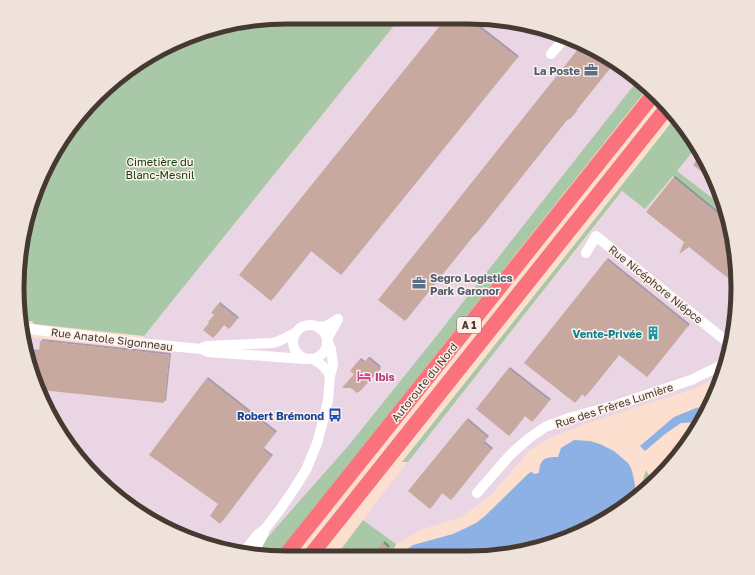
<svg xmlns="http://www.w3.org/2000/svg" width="755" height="575" font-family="'Golos Text',sans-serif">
<defs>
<filter id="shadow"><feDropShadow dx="2" dy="-2" stdDeviation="0" flood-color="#0004"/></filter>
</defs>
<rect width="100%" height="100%" fill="#fddfcf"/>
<g fill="#ead5e4">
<path d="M401,17L485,18L538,26L587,45L632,73L647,88L405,388L252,556L200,544L137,513L96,479L62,438L26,358L23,336L142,349L144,336Z"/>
<path d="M678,122L693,137L717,184L733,235L738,288L733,340L722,375L694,389L594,421L551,437L529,451L492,494L462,517L420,530L396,544L363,520L406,464Z"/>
</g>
<g fill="#a9c8a8">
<path d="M288,17H401L144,336L34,324L32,321C28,321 26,323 22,322L17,288L26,218L53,152L96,96L152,53L217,26Z"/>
<path d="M539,27L556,33C548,37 545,35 538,31L540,28Z"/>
<path d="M638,80L647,89L276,556H257L266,539L349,445L438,334Z"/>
<path d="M675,118L693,137L697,146L677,171L724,207L729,221L673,176L645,209L622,191L408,462H402Z"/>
<path d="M646,470L653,483L638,496Z"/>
<path d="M363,520L396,544L391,556H336Z"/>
<path d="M558,542L555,544L503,556H491L504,551Z"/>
</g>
<g fill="#8db1e4">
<path d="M710,405L701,422L681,423L665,434L645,451L640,446L674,417L696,408Z"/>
<path d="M574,440L590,441L600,444L614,451L628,463L631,468L633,475L635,485V493L630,503L618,513L580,531L532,541L475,556H404V551L413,545L453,534L468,527L476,523L485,516L529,473L532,472L534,474L539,473C540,459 544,457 558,457L561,448Z"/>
</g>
<g fill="#c8a99f" filter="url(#shadow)">
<path d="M447,17L466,18L517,58L341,275L311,251L271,301L239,275Z"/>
<path d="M583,43L587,45L615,62L574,113H575L570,119H569L566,121L475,235H474L405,321L378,300Z"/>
<path d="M701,154L717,184L718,185L693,165Z"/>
<path d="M673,178L729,224L733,235L738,286L689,247L679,254L684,242L646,212Z"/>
<path d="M606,260L688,326L647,377L619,355L585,397L582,394L575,403L524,363Z"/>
<path d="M218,304L237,319L229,329L224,325L213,338L203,330L209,323L208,322L214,315L211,313Z"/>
<path d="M40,341L169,355L164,403L41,390L26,358L25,351L39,352Z"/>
<path d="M367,359H368L379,368L378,369L379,370L373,377L359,392H358L357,393L351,388H342L354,374L350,371L359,360L363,363Z"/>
<path d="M508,369L549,401L532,422L525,416L509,436L476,409Z"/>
<path d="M206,379L275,433L262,450L271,457L220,524L210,516L218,504L149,455Z"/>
<path d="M466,420L487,438L483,443L491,450L451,500L442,493L430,509L408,491Z"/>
<path d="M383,543L388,548L381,555L376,551Z"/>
</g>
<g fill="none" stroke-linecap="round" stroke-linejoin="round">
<g stroke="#fff" stroke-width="10">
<path d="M551,54L566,37"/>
<path d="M586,253L596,236L731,345"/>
<circle cx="310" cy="342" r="17"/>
<path d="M318,327L326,326L338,319L327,340"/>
<path d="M22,328L139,343L201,349L208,352L304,359"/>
<path d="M202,348L207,346L273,343L279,341L295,333"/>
<path d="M313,359C320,363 327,368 330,376"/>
<path d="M477,493L510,455L528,439L545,427L572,417L616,405L691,380L726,363"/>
<path d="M243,553L258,534L265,529L279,511L294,489L306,470L311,458L317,443L322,425L328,400L330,376L333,365L331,349L327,340"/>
<path d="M252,556L264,533"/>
</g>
<g stroke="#f9727c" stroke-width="15">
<path d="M285,556L653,95"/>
<path d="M310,556L666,109"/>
</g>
</g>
<defs>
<g id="office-bare" transform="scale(1.08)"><path d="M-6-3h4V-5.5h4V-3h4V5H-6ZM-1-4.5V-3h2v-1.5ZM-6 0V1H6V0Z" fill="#5c6f8a" stroke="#fdf1ea" stroke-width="2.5" paint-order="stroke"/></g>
<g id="building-bare" transform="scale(1.08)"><path d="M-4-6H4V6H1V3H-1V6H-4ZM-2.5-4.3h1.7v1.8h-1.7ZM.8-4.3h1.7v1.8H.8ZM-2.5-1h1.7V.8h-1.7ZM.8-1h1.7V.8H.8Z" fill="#0f9aa8" stroke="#fdf1ea" stroke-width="2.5" paint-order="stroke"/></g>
<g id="hotel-bare" transform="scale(1.08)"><path d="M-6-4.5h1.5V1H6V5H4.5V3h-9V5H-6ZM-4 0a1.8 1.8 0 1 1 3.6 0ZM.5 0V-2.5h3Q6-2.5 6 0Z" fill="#d1479c" stroke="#fdf1ea" stroke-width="2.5" paint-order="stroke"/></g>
<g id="bus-bare" transform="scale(1.08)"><path d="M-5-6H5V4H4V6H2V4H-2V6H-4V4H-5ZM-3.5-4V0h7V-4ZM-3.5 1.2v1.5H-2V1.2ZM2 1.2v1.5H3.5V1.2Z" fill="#1a4fb4" stroke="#fdf1ea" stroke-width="2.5" paint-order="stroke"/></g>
</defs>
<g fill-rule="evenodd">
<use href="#office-bare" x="591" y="70"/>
<use href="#office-bare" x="419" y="283"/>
<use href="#building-bare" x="653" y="333"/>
<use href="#hotel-bare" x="364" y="376"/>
<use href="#bus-bare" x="335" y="415"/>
</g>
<g text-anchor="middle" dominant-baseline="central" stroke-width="3" stroke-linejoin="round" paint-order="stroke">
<rect fill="#fdf1ea" stroke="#7c7069" stroke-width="1" x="457" y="317" width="24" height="16" rx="3"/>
<g font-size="10" font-weight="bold" fill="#453932">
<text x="469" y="325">A 1</text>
</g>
<g font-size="11" font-weight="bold" fill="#4e5e75" stroke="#fdf1ea" text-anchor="end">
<text x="580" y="70">La Poste</text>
<text x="430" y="277" text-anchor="start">Segro Logistics<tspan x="430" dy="13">Park Garonor</tspan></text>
</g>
<g font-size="11" fill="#0e4012" stroke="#fdf1ea">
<text x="160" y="161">Cimetière du<tspan x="160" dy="13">Blanc-Mesnil</tspan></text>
</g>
<g font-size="11" fill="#453932" stroke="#fdf1ea">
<text transform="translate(656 284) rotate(39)">Rue Nicéphore Niépce</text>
<text transform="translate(112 339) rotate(7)">Rue Anatole Sigonneau</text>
<text transform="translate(424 382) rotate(-51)">Autoroute du Nord</text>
<text transform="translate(614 405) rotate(-18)">Rue des Frères Lumière</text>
</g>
<g font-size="11" font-weight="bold" fill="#0d838f" stroke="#fdf1ea" text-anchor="end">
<text x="642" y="333">Vente-Privée</text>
</g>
<g font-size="11" font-weight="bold" fill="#b23c85" stroke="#fdf1ea" text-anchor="start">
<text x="375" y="376">Ibis</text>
</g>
<g font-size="11" font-weight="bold" fill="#164399" stroke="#fdf1ea" text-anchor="end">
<text x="324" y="415">Robert Brémond</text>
</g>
</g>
<path d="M0 0H755V575H0ZM287 24H468A263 263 0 0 1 731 287V288A263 263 0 0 1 468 551H287A263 263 0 0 1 24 288V287A263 263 0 0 1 287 24Z" fill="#eee2db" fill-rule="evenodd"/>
<path fill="none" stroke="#453932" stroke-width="5" d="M287 24H468A263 263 0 0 1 731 287V288A263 263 0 0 1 468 551H287A263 263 0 0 1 24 288V287A263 263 0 0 1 287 24Z"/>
</svg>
